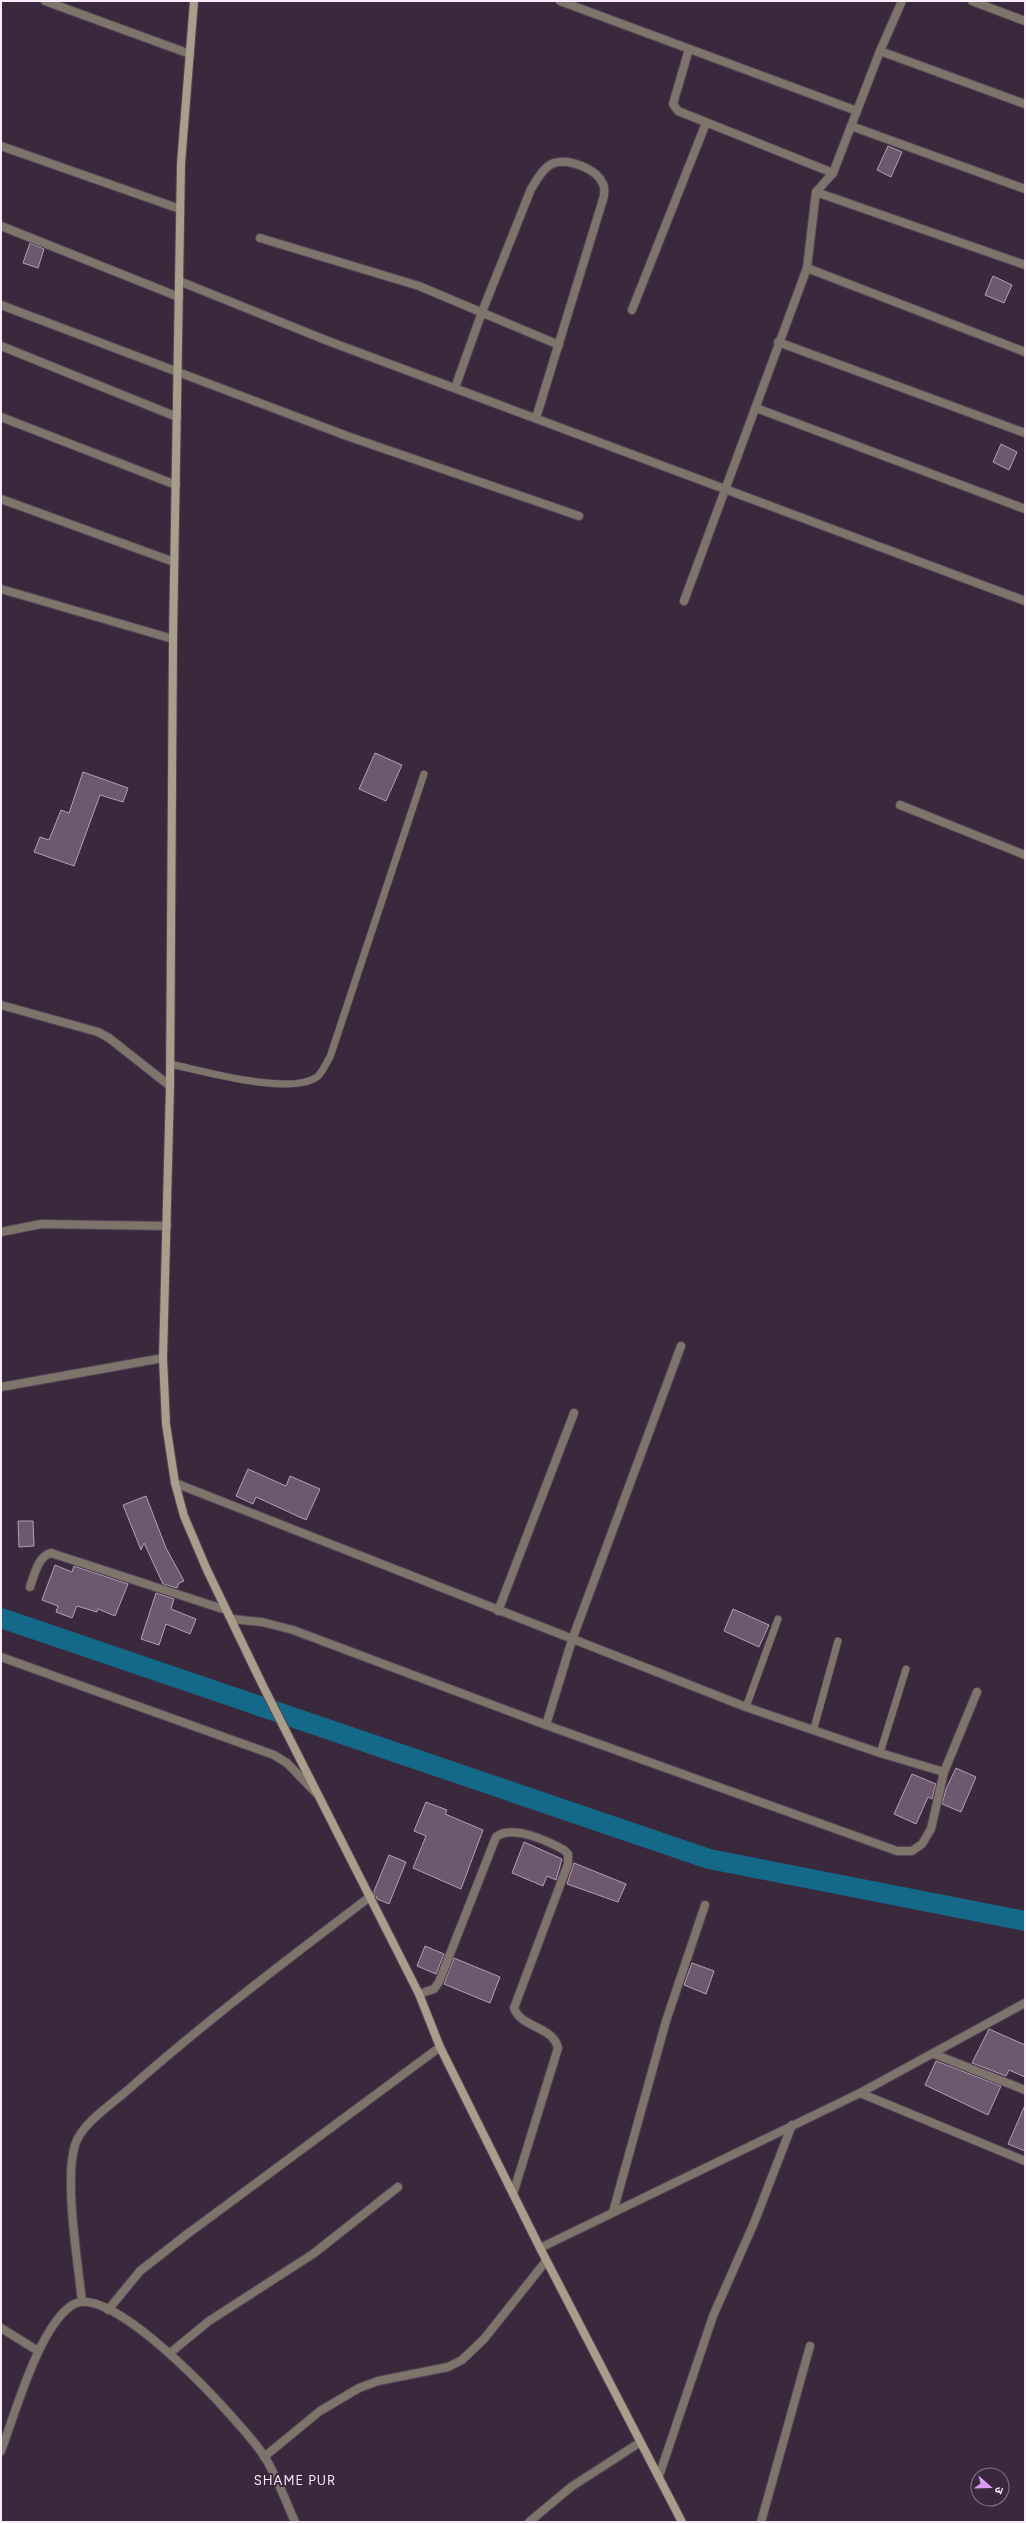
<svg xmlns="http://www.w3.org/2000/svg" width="1026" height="2523" font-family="Figtree,'Noto Sans Devanagari',sans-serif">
<rect width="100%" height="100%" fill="#3a283c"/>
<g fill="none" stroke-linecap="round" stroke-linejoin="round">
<path stroke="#156988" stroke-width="20" d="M1,1618L709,1859L1025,1921"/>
</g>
<g fill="#6d596d" stroke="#b59eb5">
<path d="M888,146L902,152L891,177L877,170Z"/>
<path d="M30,243L44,249L38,268L23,263Z"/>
<path d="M993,276L1012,285L1004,303L985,295Z"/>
<path d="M1001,444L1017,452L1009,470L993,462Z"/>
<path d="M375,753L402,765L386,801L359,789Z"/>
<path d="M83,772L128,788L123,802L100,795L74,866L34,852L40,837L49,840L61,810L69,813Z"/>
<path d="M248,1469L286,1486L290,1476L320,1489L306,1520L256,1497L253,1504L236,1496Z"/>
<path d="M146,1496L166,1548L184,1581L179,1583L177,1588L163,1584L144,1543L141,1550L123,1505Z"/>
<path d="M18,1521H33L34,1546L19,1547Z"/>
<path d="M55,1565L72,1572L74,1566L128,1584L115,1616L98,1609L97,1612L77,1606L72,1618L56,1612L58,1606L42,1600Z"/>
<path d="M156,1593L174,1599L171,1609L196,1619L190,1634L166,1624L159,1645L141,1639Z"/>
<path d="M733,1609L769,1625L759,1647L724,1631Z"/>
<path d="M956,1768L976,1777L961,1812L942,1804L946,1789Z"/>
<path d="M912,1774L936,1784L932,1799L928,1797L916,1824L894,1814Z"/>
<path d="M426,1802L447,1810L445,1814L483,1830L461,1889L413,1868L426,1836L414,1831Z"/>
<path d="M524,1842L562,1859L556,1880L547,1876L543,1886L512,1873Z"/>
<path d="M389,1855L406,1862L389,1904L377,1899L374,1891Z"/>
<path d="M574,1863L626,1884L618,1902L567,1884Z"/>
<path d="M425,1946L444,1954L436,1974L417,1966Z"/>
<path d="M454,1958L500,1977L490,2003L444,1984Z"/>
<path d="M692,1963L714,1971L706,1994L684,1985Z"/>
<path d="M989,2029L1025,2045V2077L1009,2070L1006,2076L972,2063Z"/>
<path d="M936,2061L1001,2086L988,2115L925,2085Z"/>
<path d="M1025,2105V2151L1008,2144Z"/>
</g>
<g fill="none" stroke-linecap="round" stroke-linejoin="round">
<g stroke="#554356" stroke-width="8">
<g id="lane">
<path d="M170,1064C204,1071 290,1096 317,1077C322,1073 326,1063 330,1057L424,774"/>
<path d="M746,1707L778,1619"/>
<path d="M814,1728L838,1641"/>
<path d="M880,1753L906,1669"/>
</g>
</g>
<g stroke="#554356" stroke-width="10">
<g id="street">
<path d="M45,1L190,54"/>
<path d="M560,1L857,111"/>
<path d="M972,1L1025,21"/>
<path d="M689,49L673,104L678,111L833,173"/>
<path d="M880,51L1025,104"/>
<path d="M851,126L1025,189"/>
<path d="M1,146L180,209"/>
<path d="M816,192L1025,265"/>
<path d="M1,226L179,297"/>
<path d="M260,238L419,286L559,345"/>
<path d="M807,268L1025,352"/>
<path d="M179,281L328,341L1025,601"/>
<path d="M1,305L347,436L579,516"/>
<path d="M632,310L706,123"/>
<path d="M778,342L1025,433"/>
<path d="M1,346L177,417"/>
<path d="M455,388L482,312L531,189C537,180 543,167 554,163C569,158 597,169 603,184C605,187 604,192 604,196L536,418"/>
<path d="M756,408L1025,509"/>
<path d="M1,417L176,485"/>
<path d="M1,499L174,562"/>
<path d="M1,589L173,639"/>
<path d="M684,601L807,268L816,192L833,173L880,51L902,1"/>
<path d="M900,805L1025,855"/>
<path d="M1,1005L98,1032L109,1038L170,1086"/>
<path d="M1,1232L41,1224L167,1226"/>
<path d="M1,1387L163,1358"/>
<path d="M175,1483L746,1707L880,1753L944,1772"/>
<path d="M30,1587C34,1576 38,1556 51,1553L226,1610"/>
<path d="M498,1611L574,1413"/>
<path d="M232,1619L262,1622L293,1630L546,1725L897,1851H912L922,1844L931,1829L944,1772L977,1692"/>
<path d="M1,1657L274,1755L287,1763L317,1794"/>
<path d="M546,1725L572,1640L681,1346"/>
<path d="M419,1994L434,1989L439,1982L496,1837C512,1824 548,1841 564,1850L568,1854V1864L514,2008C521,2028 553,2026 558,2048L513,2194"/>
<path d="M934,2054L1025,2090"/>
<path d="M860,2093L1025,2161"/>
<path d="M613,2212L666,2021L705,1905"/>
<path d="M540,2248L860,2093L1025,2003"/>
<path d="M82,2302C78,2263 64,2180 75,2145C81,2124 113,2103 129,2089C206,2021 288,1959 371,1896"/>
<path d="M108,2310L140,2271L186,2235L440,2047"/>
<path d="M1,2328L38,2351"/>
<path d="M170,2353L209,2321L313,2254L398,2187"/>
<path d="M1,2451C15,2414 40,2323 74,2304C115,2283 243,2424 264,2456C277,2476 285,2500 295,2522"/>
<path d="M264,2457L320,2411L359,2388L378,2381L448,2367L462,2360L484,2339L546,2261"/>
<path d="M659,2476L713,2316L754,2223L792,2125"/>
<path d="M529,2522L571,2487L639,2443"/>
<path d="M761,2522L810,2346"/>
</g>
</g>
<g stroke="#554356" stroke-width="10">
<path id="secondary" d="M194,1L181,164L173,639L170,1086L163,1358L166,1424L175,1483L184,1516L207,1570L264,1688L419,1994L440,2047L540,2248L682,2522"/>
</g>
<use href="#lane" stroke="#7d756b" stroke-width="7"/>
<use href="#street" stroke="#7d756b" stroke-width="8"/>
<use href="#secondary" stroke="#a99d8c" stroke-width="8"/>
</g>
<g text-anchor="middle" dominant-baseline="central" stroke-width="4" stroke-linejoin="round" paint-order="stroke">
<g font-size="13" letter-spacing="1" fill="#f8ecf9" stroke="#3a283c">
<text x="295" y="2480">SHAME PUR</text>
</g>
</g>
<rect width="1026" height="2523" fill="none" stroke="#f8ecf9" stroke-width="4"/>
<g transform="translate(990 2487) rotate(110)"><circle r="19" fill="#3a283c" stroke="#867688"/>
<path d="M0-3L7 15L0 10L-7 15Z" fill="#da9af6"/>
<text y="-6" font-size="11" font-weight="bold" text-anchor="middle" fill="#f8ecf9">उ</text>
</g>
</svg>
